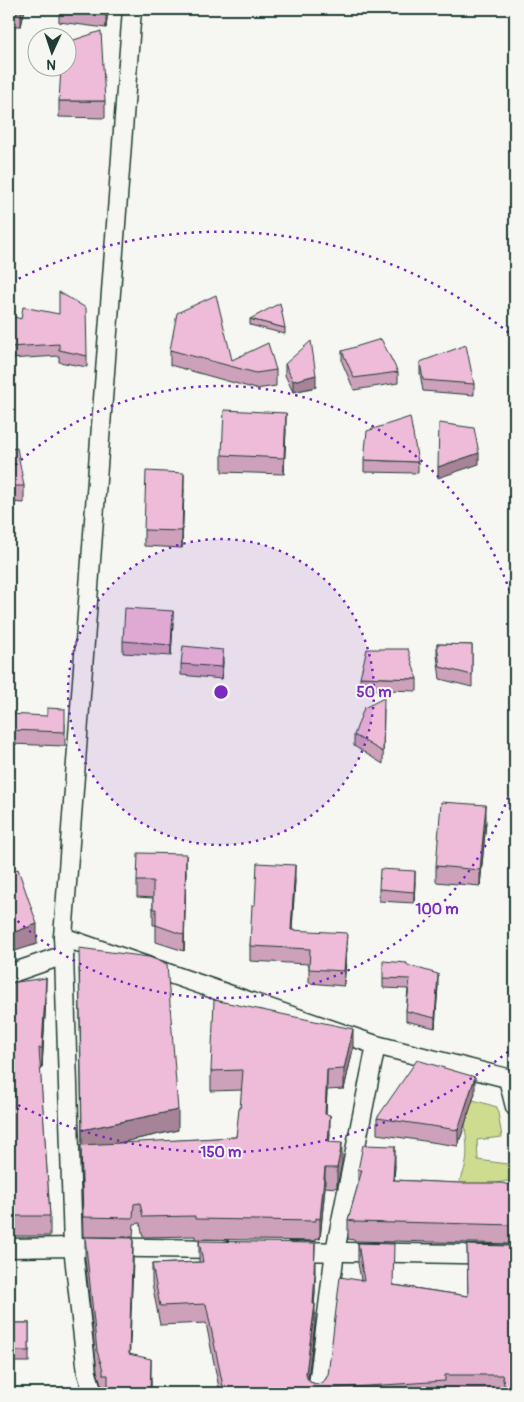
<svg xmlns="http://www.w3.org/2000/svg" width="524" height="1402" font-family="Pangolin,sans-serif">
<rect width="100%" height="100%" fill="#f6f6f2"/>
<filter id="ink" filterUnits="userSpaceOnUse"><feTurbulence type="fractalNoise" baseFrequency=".02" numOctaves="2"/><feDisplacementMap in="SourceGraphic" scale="10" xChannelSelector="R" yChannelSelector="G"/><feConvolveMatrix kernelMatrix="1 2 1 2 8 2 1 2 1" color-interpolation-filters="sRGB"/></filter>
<g filter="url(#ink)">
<path fill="#cedc90" stroke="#768c62" d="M463,1097L497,1107L502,1137L477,1140L478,1160L514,1165L512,1180L497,1183L498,1198L458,1184C470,1164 467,1147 465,1125C463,1116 464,1106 463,1097Z"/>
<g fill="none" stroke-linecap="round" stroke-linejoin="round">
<g stroke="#1f3d34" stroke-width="21">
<g id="street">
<path d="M63,937L376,1045L515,1080"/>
<path d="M64,955L73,1247L87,1373L93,1393"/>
<path d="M9,974L64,955L63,937L132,9"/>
<path d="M508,1079L515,1107"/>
<path d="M9,1248L73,1247L223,1249"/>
<path d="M292,1251L515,1255"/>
<path d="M317,1393L335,1251L376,1045"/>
</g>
</g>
<use href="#street" stroke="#f6f6f2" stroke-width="18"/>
</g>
<g fill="#cda1ba" stroke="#1f3d34">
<path d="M9,9H25L21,26H9Z"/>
<path d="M59,9H108L106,28L59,22Z"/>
<path d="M59,101H105V118L59,117Z"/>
<path d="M9,315L87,356V367L59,362V356L9,359Z"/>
<path d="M250,319L285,328V334L250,325Z"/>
<path d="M170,350L232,360L276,370V386L256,389L170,365Z"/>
<path d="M342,351L398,372V383L354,390L342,362Z"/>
<path d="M420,362L474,384V395L423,391L420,373Z"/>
<path d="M285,364L316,387L293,392L285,375Z"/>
<path d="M286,429L284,474L222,472V455Z"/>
<path d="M9,449L24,486V503L9,502Z"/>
<path d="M364,460L418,462V473L364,472Z"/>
<path d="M184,489L182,548L144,546V530Z"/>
<path d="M173,623L171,656L123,653V641Z"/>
<path d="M437,644L472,645V687L440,679L437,655Z"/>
<path d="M223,661L222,679L181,675V664Z"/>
<path d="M360,677L417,679V691L360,689Z"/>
<path d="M384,709L383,764L354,746V735Z"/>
<path d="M9,714L65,723V746L9,744Z"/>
<path d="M486,822L480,886L436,882V866Z"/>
<path d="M186,871L184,951L156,942V925H153V898L137,897V881Z"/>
<path d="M295,880L292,930L347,948L344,986L309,983V964L250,961V946L255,905Z"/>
<path d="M415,882L414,903L379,901V889Z"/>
<path d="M407,965L438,985L435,1028L406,1021V1011L408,989L383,988V978Z"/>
<path d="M79,968L178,1130L114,1144L236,1137L240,1109L242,1090L211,1091V1071L353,1049L344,1089L327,1090L326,1114L330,1135L329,1142L342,1163L337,1188L325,1187L320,1239L316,1238V1241L195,1239V1236L143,1237L140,1223L134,1224L133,1237H83L81,1165V1145H82Z"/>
<path d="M9,983L46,998L42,1067L40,1068L50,1216V1236H9Z"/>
<path d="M475,1093L458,1146L377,1134V1118Z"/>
<path d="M395,1165L394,1180L515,1186V1230L514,1244L394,1241V1242L354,1241V1240L348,1239V1220L358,1185V1170Z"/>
<path d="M85,1237L133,1259L129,1354L151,1380V1393H103V1390L97,1371L85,1258Z"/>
<path d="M199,1241L315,1262V1293L314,1304L315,1324L308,1379L310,1382L316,1384L322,1383L325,1380L328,1375L361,1280L358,1263V1243L394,1285L468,1296L467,1245L512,1249L515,1393H220L206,1323L160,1325L152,1283V1264L199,1262Z"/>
<rect x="9" y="1323" width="20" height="39"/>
</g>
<g fill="#a78397" stroke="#1f3d34">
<path d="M22,9H25L21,26V13Z"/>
<path d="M107,9H108L106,28V15Z"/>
<path d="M316,375V387L293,392V381Z"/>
<path d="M286,413V429L284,474V458Z"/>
<path d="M479,453V464L438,478V467Z"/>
<path d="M184,473V489L182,548V531Z"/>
<path d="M173,611V623L171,656V645Z"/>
<path d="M223,650V661L222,679V667Z"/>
<path d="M486,805V822L480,886V870Z"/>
<path d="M186,854V871L184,951V935Z"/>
<path d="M295,865V880L291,944V930Z"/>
<path d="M415,871V882L414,903V892Z"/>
<path d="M37,924V944L9,953V934Z"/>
<path d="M347,933V948L344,986V971Z"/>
<path d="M438,974V985L435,1028V1018Z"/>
<path d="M46,978V998L42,1067V1048Z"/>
<path d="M353,1029V1049L344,1089V1069Z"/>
<path d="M327,1070V1090L325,1134V1114Z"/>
<path d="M475,1077V1093L458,1146V1130Z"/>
<path d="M178,1110V1130L82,1151V1130Z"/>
<path d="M330,1115V1135L328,1162V1142Z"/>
<path d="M342,1143V1163L337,1188V1168Z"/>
<path d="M395,1146V1165L393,1199V1180Z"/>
<path d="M325,1168V1187L320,1239V1219Z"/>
<path d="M515,1211V1230L514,1244V1225Z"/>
<path d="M133,1238V1259L129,1374V1354Z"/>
<path d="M315,1243L314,1288L315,1274V1293L313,1323V1304Z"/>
<path d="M315,1304V1324L306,1393V1373Z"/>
<path d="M151,1359V1393H150Z"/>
</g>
<g fill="#eebbd8" stroke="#1f3d34">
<path d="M9,9H22L21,13L9,14Z"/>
<path d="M59,9H107L106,15Z"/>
<path d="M101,31L105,101H59L61,68H68V42Z"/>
<path d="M59,292L86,308L87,356L59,350V344L9,347V315L21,319L23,307L59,314Z"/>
<path d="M216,295L232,360L268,343L276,370L256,373L170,350L177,313Z"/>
<path d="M280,303L285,328L250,319Z"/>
<path d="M381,339L398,372L354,378L342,351Z"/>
<path d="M311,341L316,375L293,381L285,364Z"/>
<path d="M466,345L474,384L423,380L420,362Z"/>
<path d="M224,410L286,413L284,458L222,455Z"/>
<path d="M410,417L418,462L364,460L367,431Z"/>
<path d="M439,423L474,428L479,453L438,467Z"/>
<path d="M17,448L24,486H9V449Z"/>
<path d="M146,471L184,473L182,531L144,530Z"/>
<path d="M125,608L173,611L171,645L123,641Z"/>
<path d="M437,644L472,645V675L440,667Z"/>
<path d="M183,646L223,650L222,667L181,664Z"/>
<path d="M367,649H408L417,679L360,677Z"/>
<path d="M384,698L383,752L354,735L364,708Z"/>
<path d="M47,708L65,709V732L9,730V714L47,716Z"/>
<path d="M441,802L486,805L480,870L436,866Z"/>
<path d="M138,853L186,854L184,935L156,925V909H153V881H137Z"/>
<path d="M257,863L295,865L291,930L347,933L344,971L309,969L310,949L250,946L252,905H255Z"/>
<path d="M18,869L37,924L9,934V872Z"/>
<path d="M380,869L415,871L414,892L379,889Z"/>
<path d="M79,948L149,957L167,964L178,1110L82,1130Z"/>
<path d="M383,961L407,963V965L438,974L435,1018L406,1011L410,979L383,978Z"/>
<path d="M46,978L42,1048H39L50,1216H9V983Z"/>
<path d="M214,1000L353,1029L344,1069L327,1070L325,1114L330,1115L328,1142L342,1143L337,1168H325L320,1219L316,1218V1221L195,1219V1216L143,1217L140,1203L134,1204L133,1218L83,1217L81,1145L236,1137L239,1109H240L243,1070L211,1071Z"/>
<path d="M417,1060L475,1077L458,1130L377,1118Z"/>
<path d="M363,1145L395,1146L393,1180L460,1183H501L515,1186V1211L514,1225L394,1222V1223L354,1222V1221L348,1220L362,1170H358Z"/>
<path d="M85,1237L133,1238L129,1354L151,1359L150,1393H108V1375H103V1370L97,1351Z"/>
<path d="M199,1241L315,1243L314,1273L315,1274L313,1304H315L306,1373L307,1378L310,1382L316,1384L322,1383L325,1380L328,1375L340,1277L364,1281L358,1243L394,1244L393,1285L468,1296L467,1245L512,1246V1249H515V1393H506L502,1375H445V1381L307,1390L306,1393H248L224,1391L206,1304L160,1306L152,1264L203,1262Z"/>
<rect x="9" y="1323" width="20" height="28"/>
</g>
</g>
<circle cx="221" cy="692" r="153" fill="#7b2cbf" fill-opacity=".12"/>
<g fill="none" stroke="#7b2cbf" stroke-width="2.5" stroke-dasharray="2.5 5">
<circle cx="221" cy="692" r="153"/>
<path d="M515 776A306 306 0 0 1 10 914M10 470A306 306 0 0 1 515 608"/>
<path d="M514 1047A460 460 0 0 1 12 1102M12 282A460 460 0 0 1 514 337"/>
</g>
<circle cx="221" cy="692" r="8" fill="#7b2cbf" stroke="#f6f6f2" stroke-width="2.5"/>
<g font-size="15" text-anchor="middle" font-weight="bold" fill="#7b2cbf" stroke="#f6f6f2" stroke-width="4" stroke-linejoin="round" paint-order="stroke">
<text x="374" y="697">50 m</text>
<text x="437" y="914">100 m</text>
<text x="221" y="1157">150 m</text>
</g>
<rect width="524" height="1402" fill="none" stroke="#f6f6f2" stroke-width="30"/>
<rect x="15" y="15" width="494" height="1372" fill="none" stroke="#1f3d34" stroke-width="2" filter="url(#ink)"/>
<g transform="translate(52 52) rotate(183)"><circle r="24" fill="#f6f6f2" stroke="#a0aca6"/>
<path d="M0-4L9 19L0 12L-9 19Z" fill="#1f3d34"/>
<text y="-8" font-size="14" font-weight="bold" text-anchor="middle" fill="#1f3d34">N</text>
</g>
</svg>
